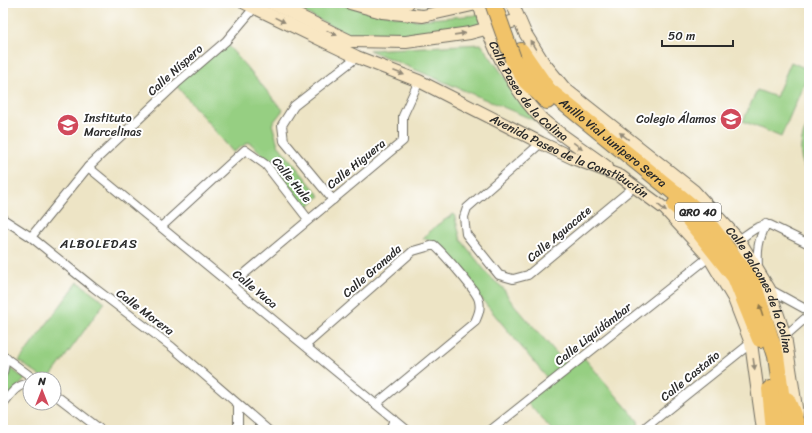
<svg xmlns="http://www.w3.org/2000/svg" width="812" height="433" font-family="Sriracha,sans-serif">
<rect width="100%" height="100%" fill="#fff"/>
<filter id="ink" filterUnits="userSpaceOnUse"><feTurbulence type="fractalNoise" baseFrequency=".025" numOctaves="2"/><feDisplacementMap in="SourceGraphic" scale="8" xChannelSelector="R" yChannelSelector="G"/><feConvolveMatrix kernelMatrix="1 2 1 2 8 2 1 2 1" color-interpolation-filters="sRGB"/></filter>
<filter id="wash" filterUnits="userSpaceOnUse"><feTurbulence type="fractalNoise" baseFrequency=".012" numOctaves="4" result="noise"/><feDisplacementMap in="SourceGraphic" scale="16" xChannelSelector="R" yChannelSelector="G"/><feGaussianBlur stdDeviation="0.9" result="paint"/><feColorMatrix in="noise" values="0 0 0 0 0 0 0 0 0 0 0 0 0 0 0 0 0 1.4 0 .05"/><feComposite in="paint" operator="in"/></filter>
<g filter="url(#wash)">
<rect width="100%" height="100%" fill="#ede4c5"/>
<g fill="#96cf82" stroke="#607d56">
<path d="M285,3H342L359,9L415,20L479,15L482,27L403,38L350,35Z"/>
<path d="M225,42L283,110L272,124L278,145L320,196L304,210L271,162L249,142L233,152L175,84Z"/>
<path d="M481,44L536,121L369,50Z"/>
<path d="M791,62L809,70V72L781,137L743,121L757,90L776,97Z"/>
<path d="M809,121V177C797,158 799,141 809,121Z"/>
<path d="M454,214L461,240L490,277L503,288L510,300L566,364L580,353L638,421L639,430H552L524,399L548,379L435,243L423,238L437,225Z"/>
<path d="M78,282L105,302L49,379H44L19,361Z"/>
<path d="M9,367L25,379L3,404V384Z"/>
</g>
</g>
<g filter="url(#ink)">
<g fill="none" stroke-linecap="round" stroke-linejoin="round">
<g stroke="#6f6c61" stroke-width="10">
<g id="street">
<path d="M541,143L467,208L464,217L466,234L499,275L513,279L528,275L635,186"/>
<path d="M88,167L407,430"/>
<path d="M333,200L284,141L282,125L294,106L357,57"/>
<path d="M3,219L31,237L93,287L172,347L268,430"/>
<path d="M161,227L245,150L266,165L308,219"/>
<path d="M31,237L88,167L176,84L226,41L254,8"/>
<path d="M739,240C749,233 758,224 770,225L809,244"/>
<path d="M758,268C757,250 758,241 766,224"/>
<path d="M231,285L403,141V116L419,81"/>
<path d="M769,289L809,311"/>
<path d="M785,336L809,315"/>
<path d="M306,345L413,251L434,245C442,252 478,292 479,301C481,309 478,315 475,322L376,404"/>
<path d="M3,356L34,379"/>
<path d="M3,373L6,358"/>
<path d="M54,394L101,430"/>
<path d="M3,404C10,395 17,383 30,384"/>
<path d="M236,430L238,426V406"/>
<path d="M390,430L394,419"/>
<path d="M491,430L709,257"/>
<path d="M646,430L647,426L751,343"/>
</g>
</g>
<g stroke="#6f6c61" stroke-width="14">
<g id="secondary">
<path id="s1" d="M245,3L357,57L419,81L541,143L575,159L620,176L665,209L709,257L734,299L751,343L763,430"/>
<path d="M272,3L350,41L406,42L470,33L519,20"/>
<path d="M350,3L382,12L423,16L481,3"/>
<path id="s2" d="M479,3C488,40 516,96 545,122C565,138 587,152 607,167"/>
<path id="s3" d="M512,3L525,33L543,62L565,89L694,191L739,240L769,289L785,336L797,414"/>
<path d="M387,11L408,3"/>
</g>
</g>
<g stroke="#6f6c61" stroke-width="18">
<g id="highway">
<path id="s4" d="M521,51L548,90L701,214L753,283L776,356L786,430"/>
<path d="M513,59L526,81L547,101"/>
<path d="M675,205L685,214L735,277L760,339"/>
<path d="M770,389L774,430"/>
<path d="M787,400L799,430"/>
</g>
</g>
<use href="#street" stroke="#fff" stroke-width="8"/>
<use href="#secondary" stroke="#f9e7c3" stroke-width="12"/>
<use href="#highway" stroke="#f1c369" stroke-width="16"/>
<g stroke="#6f6c61" stroke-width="18" stroke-linecap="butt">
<path id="highway-bridge" d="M493,3L513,59"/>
</g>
<use href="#highway-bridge" stroke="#f1c369" stroke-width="16"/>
</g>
<defs><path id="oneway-solid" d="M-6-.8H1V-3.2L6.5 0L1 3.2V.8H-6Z"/></defs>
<g fill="#928977">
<use href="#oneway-solid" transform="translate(280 20) rotate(26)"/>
<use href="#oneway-solid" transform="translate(332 33) rotate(26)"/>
<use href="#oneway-solid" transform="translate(460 34) rotate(-8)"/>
<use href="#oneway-solid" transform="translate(533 45) rotate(-122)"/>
<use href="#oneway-solid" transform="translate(399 73) rotate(21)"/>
<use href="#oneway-solid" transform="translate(624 136) rotate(-142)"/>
<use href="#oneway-solid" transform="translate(578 146) rotate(36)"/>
<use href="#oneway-solid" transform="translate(662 208) rotate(41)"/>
<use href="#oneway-solid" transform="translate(754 364) rotate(82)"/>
</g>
<use fill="#8e774a" href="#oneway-solid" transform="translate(761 310) rotate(-108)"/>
</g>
<defs>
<g id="school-disc" transform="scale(1.15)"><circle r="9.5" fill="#d1495b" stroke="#fff"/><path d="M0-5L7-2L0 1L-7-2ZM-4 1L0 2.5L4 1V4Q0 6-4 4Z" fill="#fff"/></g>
</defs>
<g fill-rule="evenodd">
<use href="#school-disc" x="731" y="119"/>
<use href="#school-disc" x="68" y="125"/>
</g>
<g text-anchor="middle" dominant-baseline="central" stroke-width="4" stroke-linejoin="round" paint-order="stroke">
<rect fill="#fff" stroke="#6b6b6b" stroke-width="1" x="675" y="203" width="46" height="18" rx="3"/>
<g font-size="11" font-weight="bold" fill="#2b2b2b">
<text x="698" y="212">QRO 40</text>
</g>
<g font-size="12" fill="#2b2b2b" stroke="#fff">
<text transform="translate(175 70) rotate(-42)">Calle Níspero</text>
<text stroke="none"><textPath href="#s2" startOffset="103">Calle Paseo de la Colina</textPath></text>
<text stroke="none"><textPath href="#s4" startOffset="131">Anillo Vial Junípero Serra</textPath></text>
<text stroke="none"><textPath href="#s1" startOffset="359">Avenida Paseo de la Constitución</textPath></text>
<text transform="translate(356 164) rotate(-39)">Calle Higuera</text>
<text transform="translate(292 180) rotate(51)">Calle Hule</text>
<text transform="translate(559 234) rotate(-40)">Calle Aguacate</text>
<text transform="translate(372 271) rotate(-41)">Calle Granada</text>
<text transform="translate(255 289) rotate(39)">Calle Yuca</text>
<text stroke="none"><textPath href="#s3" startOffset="387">Calle Balcones de la Colina</textPath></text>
<text transform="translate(145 312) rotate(37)">Calle Morera</text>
<text transform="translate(593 334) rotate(-38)">Calle Liquidámbar</text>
<text transform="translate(690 376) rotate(-39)">Calle Castaño</text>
</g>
<g font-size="12" fill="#2b2b2b" stroke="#fff" text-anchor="start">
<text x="84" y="118">Instituto<tspan x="84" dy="14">Marcelinas</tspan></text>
<text x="716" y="119" text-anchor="end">Colegio Álamos</text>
</g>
<g font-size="13" letter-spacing="1" fill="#2b2b2b" stroke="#fff">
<text x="99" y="243">ALBOLEDAS</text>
</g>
</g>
<rect width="812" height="433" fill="none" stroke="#fff" stroke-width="16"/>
<g transform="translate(42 391)"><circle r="19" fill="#ffffff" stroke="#aaaaaa"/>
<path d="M0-3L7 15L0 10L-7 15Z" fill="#d1495b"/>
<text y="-6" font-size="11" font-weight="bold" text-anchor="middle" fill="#2b2b2b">N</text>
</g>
<path d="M662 40v6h71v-6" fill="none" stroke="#2b2b2b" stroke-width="2"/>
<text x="668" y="40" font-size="12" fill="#2b2b2b" stroke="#ffffff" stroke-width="3" paint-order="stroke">50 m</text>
</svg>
